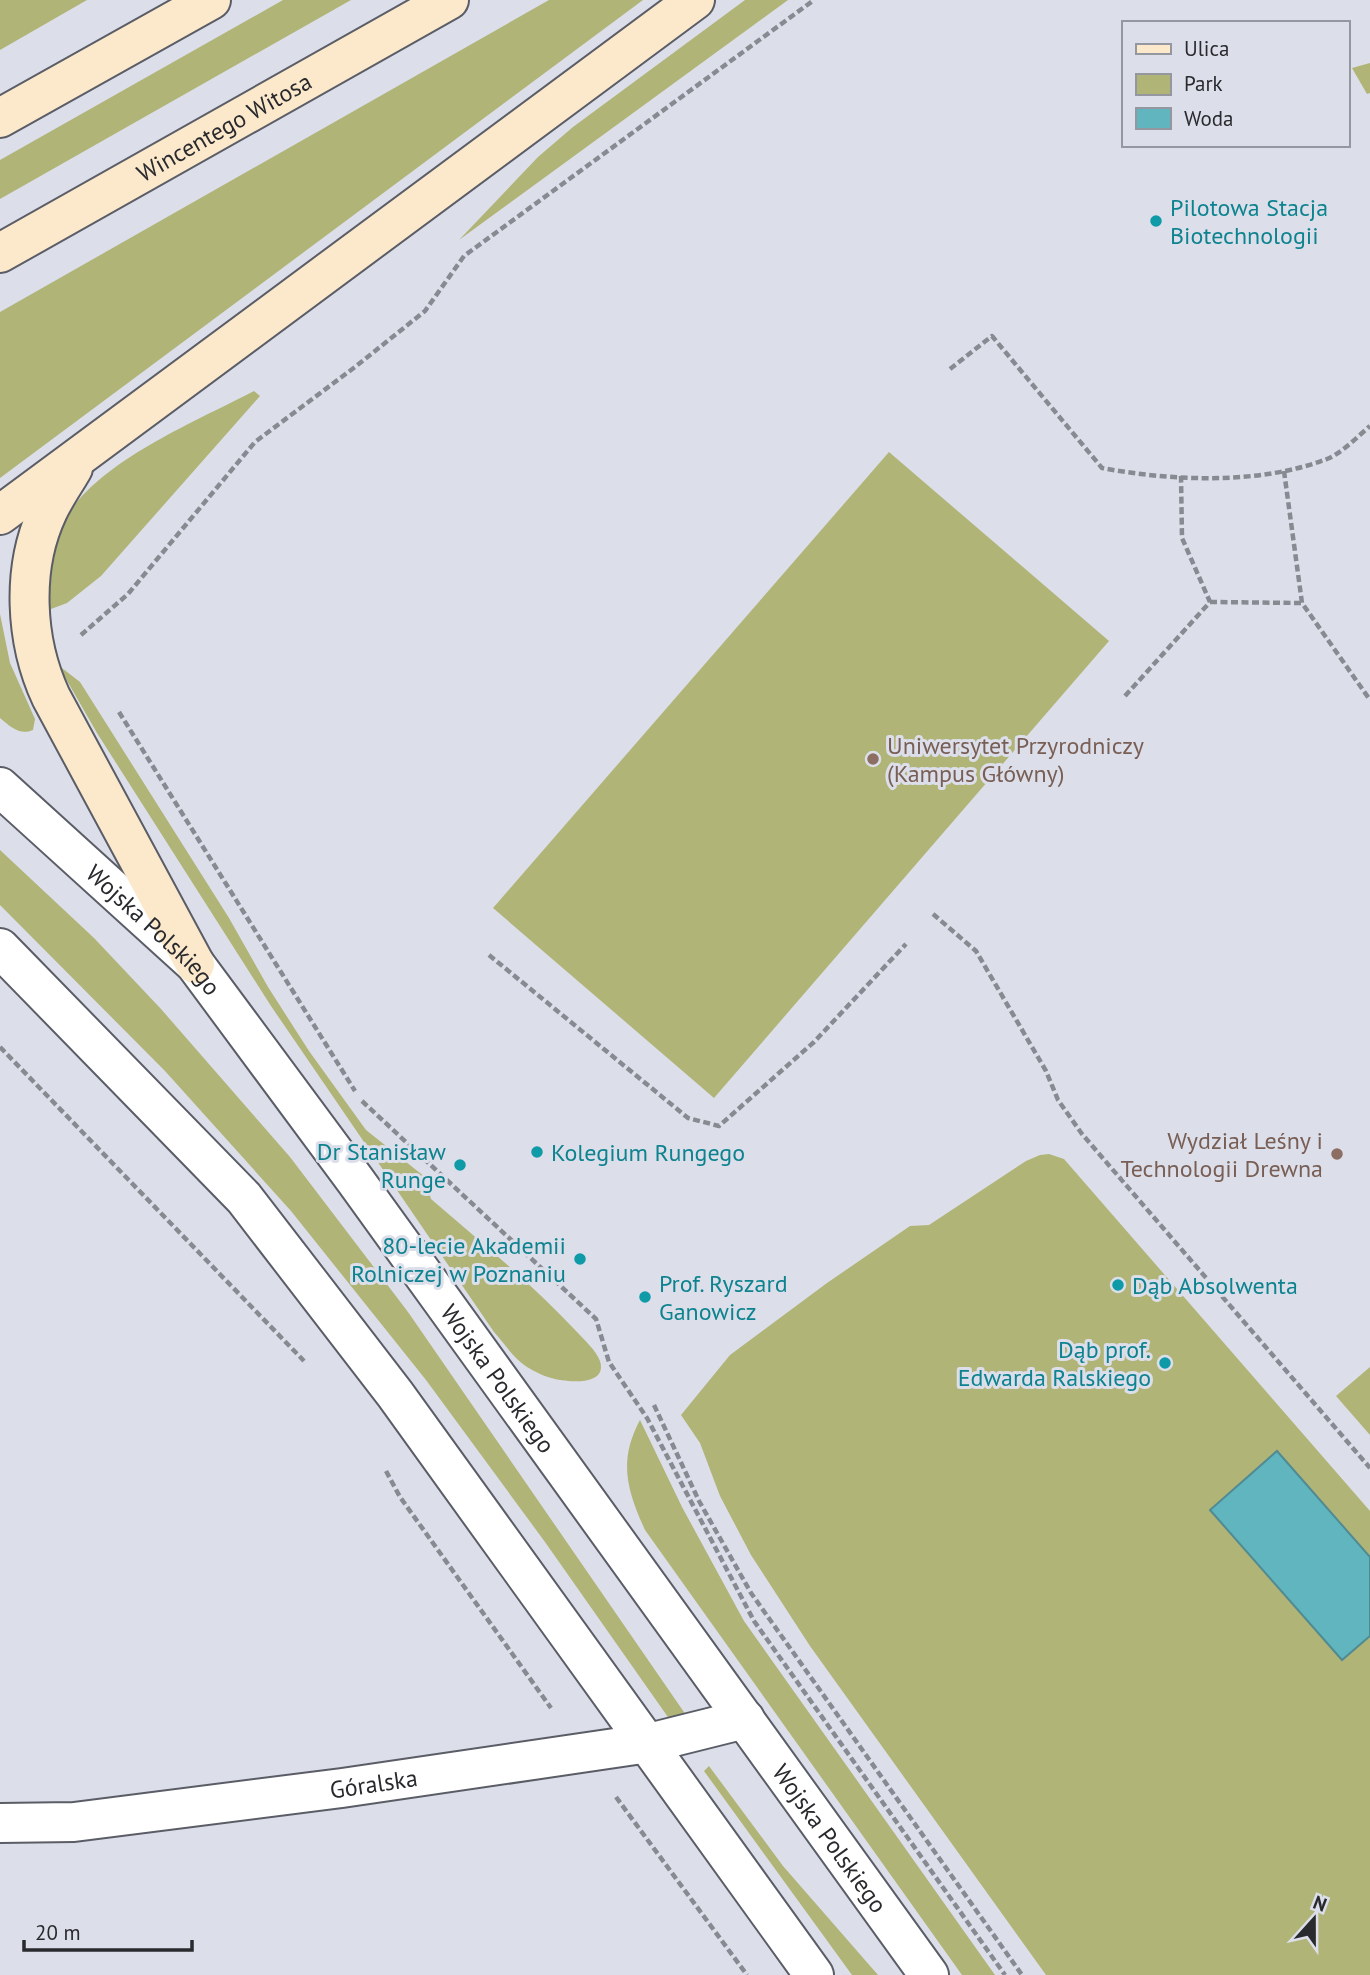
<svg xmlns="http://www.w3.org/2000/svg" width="1370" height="1975" font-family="'PT Sans',sans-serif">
<rect width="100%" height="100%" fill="#dcdfea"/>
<g fill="#b0b476">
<path d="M0,0H87L0,50Z"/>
<path d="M283,0H351L0,199V160Z"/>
<path d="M549,0H643L0,478V312Z"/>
<path d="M745,0H788L459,240L538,157L573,127Z"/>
<path d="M1370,63V93L1367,94L1352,68Z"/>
<path d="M254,391L260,396L101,576L67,603L51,609C42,594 47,578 51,562C56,546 59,530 67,516C101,460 197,421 254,391Z"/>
<path d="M889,452L1109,641L714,1098L493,908Z"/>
<path d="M0,614L10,663L35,719L33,730C19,736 10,726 0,718Z"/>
<path d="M58,665L80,682L229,918L268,987L309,1051L366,1130L425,1177L431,1199C481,1242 532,1284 577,1332C584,1340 596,1350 600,1361C608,1387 565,1382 551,1378C543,1376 534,1371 527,1367C514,1359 504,1343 494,1332L271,1006L97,733Z"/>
<path d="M0,850L94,938L161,1009L290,1157L408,1312L686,1715L670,1720L545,1542L426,1380L291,1211L165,1071L0,905Z"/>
<path d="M1049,1154L1064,1159L1370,1511V1975H1046L810,1646L751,1555L720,1496L700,1443L681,1415L730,1355L827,1283L910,1226L929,1225L1026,1161L1040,1155Z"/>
<path d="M1370,1367V1435L1336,1396Z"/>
<path d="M640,1420L682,1507L744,1621L995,1975H962L645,1530C627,1490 618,1461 640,1420Z"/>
<path d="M709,1766L783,1866L878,1975H852L704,1771Z"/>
</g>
<path fill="#60b5be" stroke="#508b93" stroke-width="2" d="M1277,1451L1370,1557V1636L1342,1660L1210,1510Z"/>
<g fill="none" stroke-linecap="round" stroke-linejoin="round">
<g stroke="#5a5d66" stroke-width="42">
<g id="minor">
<path id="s1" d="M0,1823L74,1822L342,1788L649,1743L745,1719"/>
</g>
</g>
<g stroke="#5a5d66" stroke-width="42">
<g id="tertiary">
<path id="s2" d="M0,787L195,964L355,1180L929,1975"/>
<path d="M0,948L244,1198L395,1394L814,1975"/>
</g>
</g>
<g stroke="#5a5d66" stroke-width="42">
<g id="secondary">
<path d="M0,118L211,0"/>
<path id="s3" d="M0,253L449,0"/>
<path d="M73,468C65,482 55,496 48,511C21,568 25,641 51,697L195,964"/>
<path d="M0,515L695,0"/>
</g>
</g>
<g stroke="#888a91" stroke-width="4.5" stroke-dasharray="7 3.5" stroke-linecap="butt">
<path d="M950,369L992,336L1102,468C1172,481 1259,485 1327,459C1342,453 1357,437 1370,426"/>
<path d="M1284,471L1302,603L1370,700"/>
<path d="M1210,602L1302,603"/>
<path d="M81,635L128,594L255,442L355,367L425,311L464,256L814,0"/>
<path d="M1125,696L1210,602L1182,538L1181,476"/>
<path d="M119,712L355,1091"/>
<path d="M933,914L976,951L1046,1071L1058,1100L1082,1134L1370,1468"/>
<path d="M489,955L688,1118L719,1126L814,1042L906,944"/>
<path d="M0,1047L304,1361"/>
<path d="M362,1101L596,1319L609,1362L647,1418L754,1621L1005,1975"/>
<path d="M654,1405L699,1501L751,1593L1022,1975"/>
<path d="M386,1471L400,1497L551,1708"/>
<path d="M616,1797L747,1975"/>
</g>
<use href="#minor" stroke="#fff" stroke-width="38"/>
<use href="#tertiary" stroke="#fff" stroke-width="38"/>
<use href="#secondary" stroke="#fce9cc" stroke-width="38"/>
</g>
<g fill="#0f9aa8" stroke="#dcdfea" stroke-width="2.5">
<circle cx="1156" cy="221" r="7"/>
<circle cx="537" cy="1152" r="7"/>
<circle cx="460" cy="1165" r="7"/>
<circle cx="580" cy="1259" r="7"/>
<circle cx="1118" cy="1285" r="7"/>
<circle cx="645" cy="1297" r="7"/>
<circle cx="1165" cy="1363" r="7"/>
</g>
<g fill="#8d6e63" stroke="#dcdfea" stroke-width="2.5">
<circle cx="873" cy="759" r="7"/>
<circle cx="1337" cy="1154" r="7"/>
</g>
<g text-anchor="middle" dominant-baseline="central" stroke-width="6" stroke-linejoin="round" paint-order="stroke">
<g font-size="24" fill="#292a2e" stroke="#dcdfea">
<text stroke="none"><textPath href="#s3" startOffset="257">Wincentego Witosa</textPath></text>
<text stroke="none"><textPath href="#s2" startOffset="210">Wojska Polskiego</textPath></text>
<text stroke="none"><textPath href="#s2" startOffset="777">Wojska Polskiego</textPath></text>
<text stroke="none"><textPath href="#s1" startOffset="376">Góralska</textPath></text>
<text stroke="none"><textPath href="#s2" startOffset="1344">Wojska Polskiego</textPath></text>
</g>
<g font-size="24" fill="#0d838f" stroke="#dcdfea" text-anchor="start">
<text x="1170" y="207">Pilotowa Stacja<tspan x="1170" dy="28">Biotechnologii</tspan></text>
<text x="446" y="1151" text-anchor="end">Dr Stanisław<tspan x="446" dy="28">Runge</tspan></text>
<text x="551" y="1152">Kolegium Rungego</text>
<text x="566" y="1245" text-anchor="end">80-lecie Akademii<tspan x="566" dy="28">Rolniczej w Poznaniu</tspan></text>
<text x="659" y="1283">Prof. Ryszard<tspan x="659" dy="28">Ganowicz</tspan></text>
<text x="1132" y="1285">Dąb Absolwenta</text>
<text x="1151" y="1349" text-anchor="end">Dąb prof.<tspan x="1151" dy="28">Edwarda Ralskiego</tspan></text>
</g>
<g font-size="24" fill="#785e54" stroke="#dcdfea" text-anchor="start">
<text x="887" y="745">Uniwersytet Przyrodniczy<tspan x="887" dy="28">(Kampus Główny)</tspan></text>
<text x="1323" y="1140" text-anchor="end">Wydział Leśny i<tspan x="1323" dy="28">Technologii Drewna</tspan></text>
</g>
</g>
<rect x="1122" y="21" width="228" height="126" fill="#dcdfea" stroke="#94979f" stroke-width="2"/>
<rect x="1136" y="44" width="35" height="10" fill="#fce9cc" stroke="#94979f" stroke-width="2"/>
<text x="1184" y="56" font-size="21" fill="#292a2e">Ulica</text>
<rect x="1136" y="74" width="35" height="21" fill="#b0b476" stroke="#94979f" stroke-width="2"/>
<text x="1184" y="91" font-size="21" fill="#292a2e">Park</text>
<rect x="1136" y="108" width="35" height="21" fill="#60b5be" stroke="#94979f" stroke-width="2"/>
<text x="1184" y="126" font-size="21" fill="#292a2e">Woda</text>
<g transform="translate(1314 1919) rotate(21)" stroke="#dcdfea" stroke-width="5" paint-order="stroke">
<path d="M0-5L12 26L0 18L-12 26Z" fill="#292a2e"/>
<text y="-10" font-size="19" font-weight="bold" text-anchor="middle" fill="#292a2e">N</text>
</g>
<path d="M24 1940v10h168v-10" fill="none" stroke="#292a2e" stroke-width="3.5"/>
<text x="35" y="1940" font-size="21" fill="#292a2e" stroke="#dcdfea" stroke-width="5" paint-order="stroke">20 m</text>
</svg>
